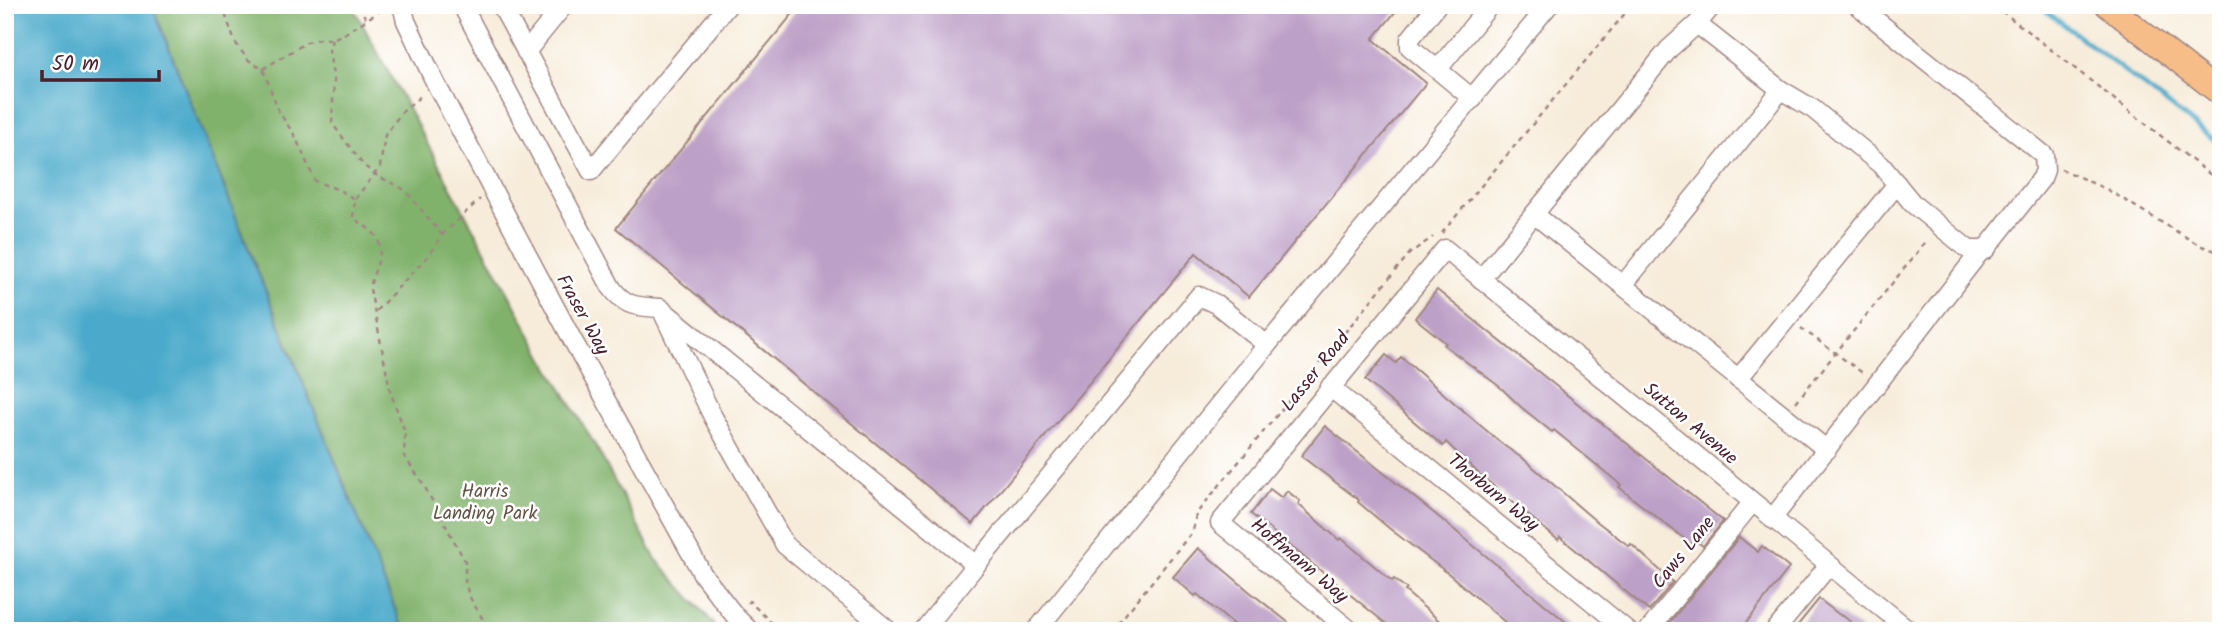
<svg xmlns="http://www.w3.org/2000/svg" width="2226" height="636" font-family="Kalam,sans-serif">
<rect width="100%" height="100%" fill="#fff"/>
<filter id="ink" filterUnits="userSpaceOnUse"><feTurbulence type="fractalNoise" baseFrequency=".0143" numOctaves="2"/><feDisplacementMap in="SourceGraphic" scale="14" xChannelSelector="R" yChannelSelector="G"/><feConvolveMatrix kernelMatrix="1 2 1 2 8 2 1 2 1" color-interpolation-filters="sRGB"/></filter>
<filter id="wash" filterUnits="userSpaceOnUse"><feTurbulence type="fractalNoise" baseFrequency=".00686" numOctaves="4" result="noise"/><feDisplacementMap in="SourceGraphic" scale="28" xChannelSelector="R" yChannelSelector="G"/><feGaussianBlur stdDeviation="1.57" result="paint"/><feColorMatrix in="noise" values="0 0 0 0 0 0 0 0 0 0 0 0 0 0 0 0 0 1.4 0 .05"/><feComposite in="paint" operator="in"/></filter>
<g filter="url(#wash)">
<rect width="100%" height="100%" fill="#f7ecda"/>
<path fill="#81b26c" stroke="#66684c" stroke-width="2" d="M152,5H352L543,357L598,450L655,558L714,624L709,631H404L249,250Z"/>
<path fill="#4caacb" stroke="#4b647b" stroke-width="2" d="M5,5H152L249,250L404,631H5Z"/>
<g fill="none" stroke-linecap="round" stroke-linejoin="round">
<path stroke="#4caacb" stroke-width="4.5" d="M2038,5L2221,145"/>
</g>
<g id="blocks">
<g fill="#bda0c7">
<path d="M800,5H1401L1373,39L1426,83L1249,297L1196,253L973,524L616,228Z"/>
<path d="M1437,290L1723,521L1703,546L1695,540L1691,544L1631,497L1619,487L1621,485L1554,430L1552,432L1521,407L1500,387L1444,345L1446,343L1415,318Z"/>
<path d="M1386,355L1396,363L1401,357L1502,444L1526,461L1591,517L1629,546L1631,544L1673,582L1649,611L1560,537L1558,540L1478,473L1446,442L1443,446L1365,380Z"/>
<path d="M1325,426L1435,514L1577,631H1515L1506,623L1449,574L1390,529L1358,502L1359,500L1301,456Z"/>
<path d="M1270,489L1282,498L1287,491L1300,501L1298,504L1339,540L1341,538L1392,581L1394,579L1407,589L1405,591L1451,631H1395L1251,514Z"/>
<path d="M1739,537L1758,552L1762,546L1789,568L1740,631H1678L1669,623Z"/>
<path d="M1198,548L1250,592L1299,631H1241L1197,594L1195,596L1173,577Z"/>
<path d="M1819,599L1841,616L1842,615L1862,631H1793Z"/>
</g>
</g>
</g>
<g filter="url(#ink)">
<use href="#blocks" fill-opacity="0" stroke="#a08682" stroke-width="2"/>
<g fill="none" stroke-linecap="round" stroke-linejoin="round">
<g stroke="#a08682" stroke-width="21">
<g id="minor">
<path d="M402,5L406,21L436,84L572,339L703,575L735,616L750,631"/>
<path d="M462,5L611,287C626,308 637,306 660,308L976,565L1199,296L1216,304L1267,345L1549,5"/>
<path d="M501,5L591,171L728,5"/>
<path d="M1437,5L1410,39V47L1473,99"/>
<path d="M1697,24L1781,90L1813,109L1881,165L1913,204L1969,250H1985L2042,178L2045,170L2044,155L1857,5"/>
<path d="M526,52L564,5"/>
<path d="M1438,69L1490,5"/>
<path d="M1534,214L1827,450"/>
<path d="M1481,279L1669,49L1697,24L1713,5"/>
<path d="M1623,285L1781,90"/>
<path d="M664,315L713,417L785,545L889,631"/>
<path d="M1738,379L1897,184"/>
<path d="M1330,387L1628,631"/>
<path d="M1772,519L1980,252"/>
<path d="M923,631L976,565"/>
<path d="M1036,631L1267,345"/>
<path d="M1351,631L1220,523L1445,249L1910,631"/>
<path d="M1648,631L1752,503"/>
<path d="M1775,631L1829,565"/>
</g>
</g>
<g stroke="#a08682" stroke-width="26">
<path id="major" d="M2107,5L2221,94"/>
</g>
<g stroke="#a08682" stroke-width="2.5" stroke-dasharray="5 5" stroke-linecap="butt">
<path d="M222,5L235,42L247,59L263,69L279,112L295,136L315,181L339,190L355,199L353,217C360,224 370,228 375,235C388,252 372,270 370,289L391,394L405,432L404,456L422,482L465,561V581L469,596L490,631"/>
<path d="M359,5L366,19"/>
<path d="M1994,5L2221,183"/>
<path d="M2211,5L2221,13"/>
<path d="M332,39L329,51L334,81L332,123L363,165L376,175L405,190L442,235L428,256L375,312"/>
<path d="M263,69L307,42L319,39H332L344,34L386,7"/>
<path d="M2061,169L2108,190L2199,245L2221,253"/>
<path d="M355,199L380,167L385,135L402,112L423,94"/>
<path d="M1442,233L1632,5"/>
<path d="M442,235L480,199"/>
<path d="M1801,328L1864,374"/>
<path d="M1796,402L1928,239"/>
<path d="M748,603L749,601L780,631"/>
<path d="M1112,631L1193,531L1196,514L1410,253L1433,237"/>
</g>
<use href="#minor" stroke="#fff" stroke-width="18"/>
<use href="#major" stroke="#f7bd88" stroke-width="23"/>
</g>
</g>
<g text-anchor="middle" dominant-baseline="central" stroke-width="5" stroke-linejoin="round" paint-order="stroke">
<g font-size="19" fill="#4a1f2b" stroke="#fff">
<text transform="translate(582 315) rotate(61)">Fraser Way</text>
<text transform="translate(1316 372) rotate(-51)">Lasser Road</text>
<text transform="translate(1690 424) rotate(40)">Sutton Avenue</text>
<text transform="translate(1493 493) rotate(39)">Thorburn Way</text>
<text transform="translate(1684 553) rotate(-51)">Caws Lane</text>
<text transform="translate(1299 561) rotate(40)">Hoffmann Way</text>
</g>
<g font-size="19" fill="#645443" stroke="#fff">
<text x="485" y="492">Harris<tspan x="485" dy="22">Landing Park</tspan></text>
</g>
</g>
<rect width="2226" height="636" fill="none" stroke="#fff" stroke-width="28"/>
<path d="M42 70v10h117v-10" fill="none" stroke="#4a1f2b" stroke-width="3.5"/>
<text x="52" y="70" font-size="21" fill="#4a1f2b" stroke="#ffffff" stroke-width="5" paint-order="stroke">50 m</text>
</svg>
